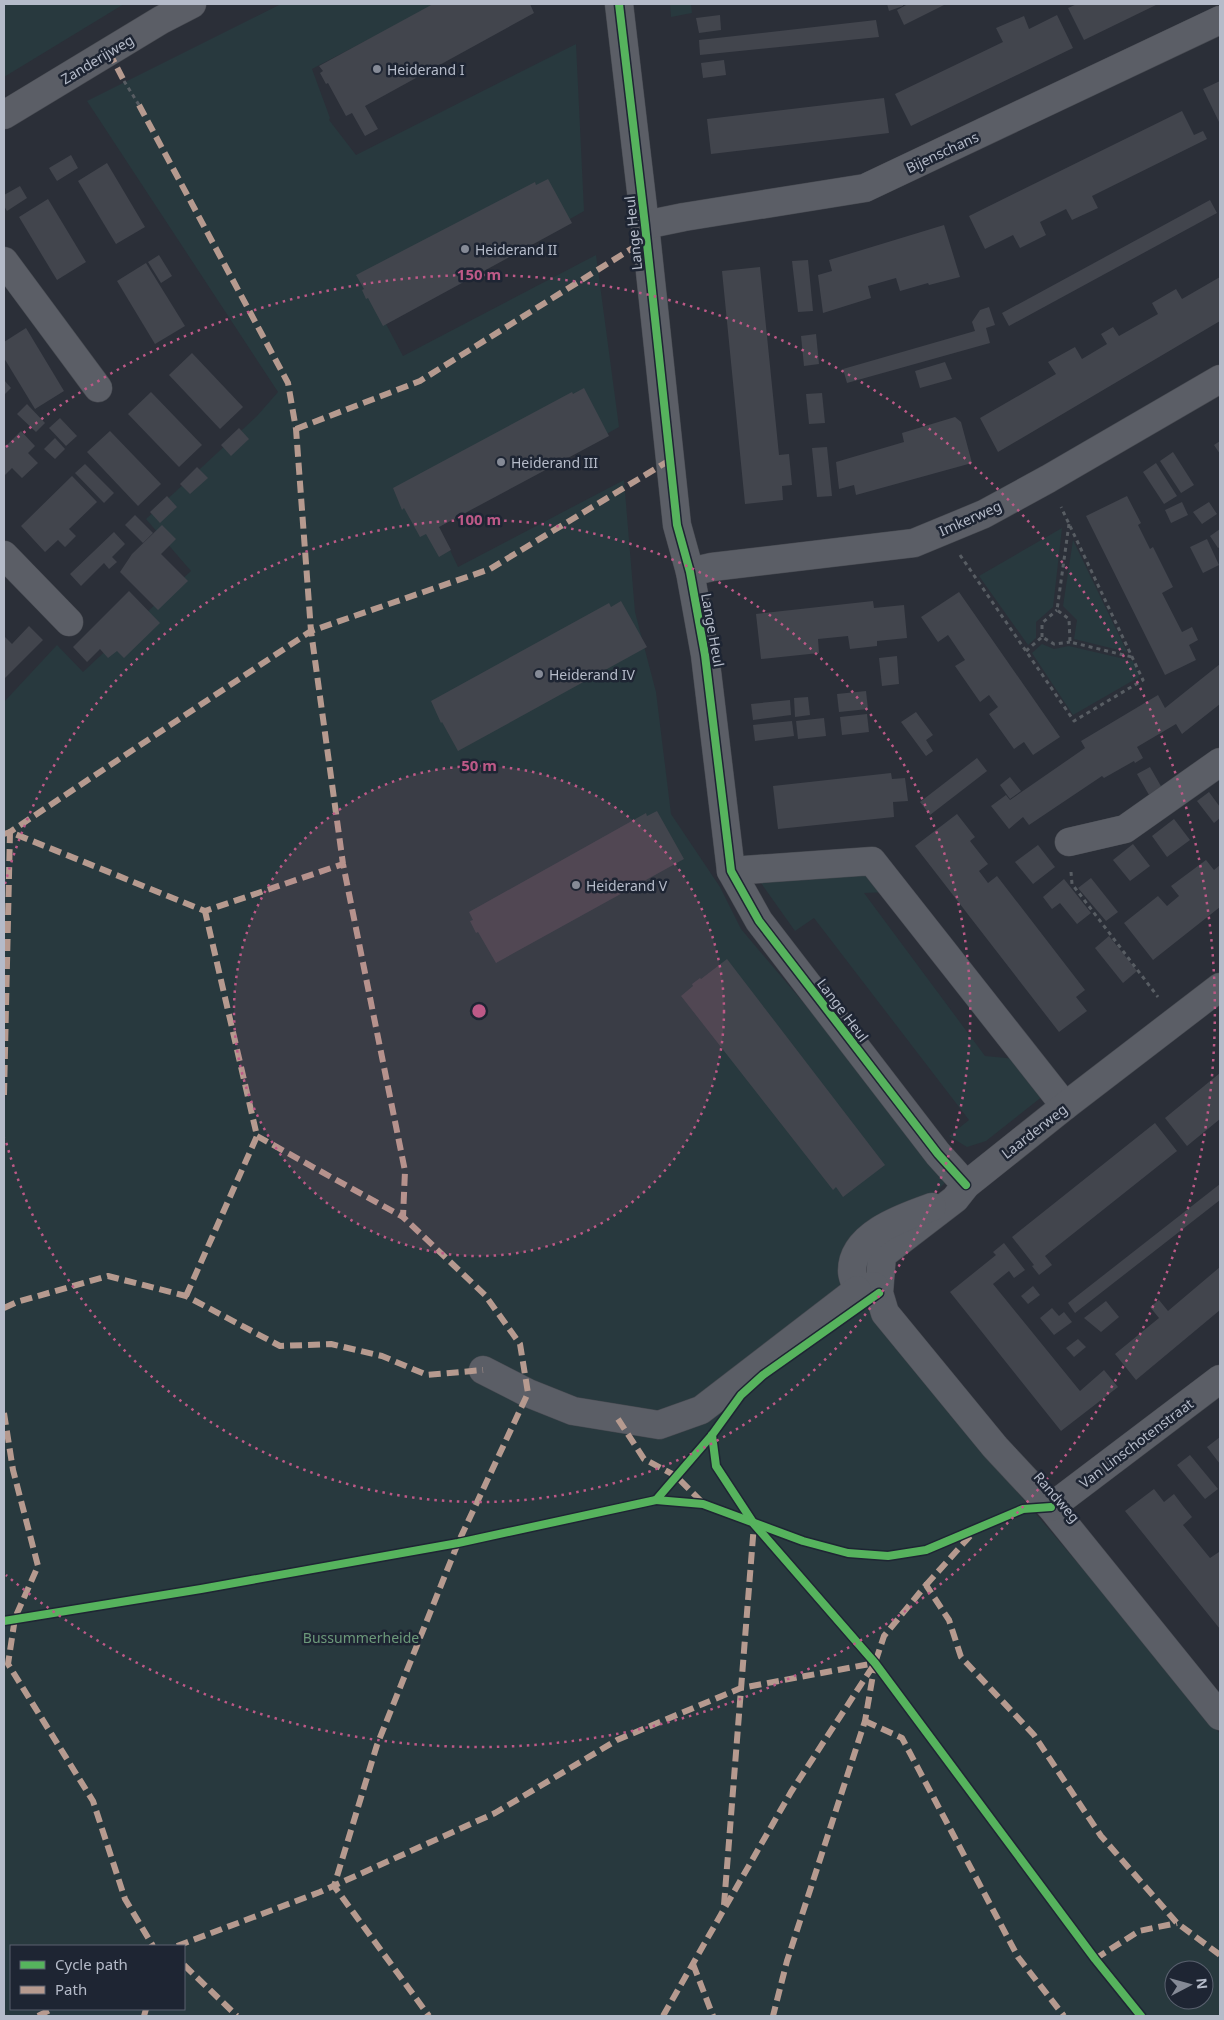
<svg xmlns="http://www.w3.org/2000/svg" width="1224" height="2020" font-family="'Noto Sans',sans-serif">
<rect width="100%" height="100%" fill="#2b2f38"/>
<g fill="#28393e" fill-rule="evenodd">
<path d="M4,4H124L4,77Z"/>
<path d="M281,4H436L312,69L330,118L329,120L356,155L576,44L584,211L386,324L403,356L596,255L619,427L439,527L458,567L624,480L635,612L656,692L671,814L720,887L741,929L924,1145L947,1181L909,1218L860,1254L868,1309L1019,1494L1169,1670L1220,1734V2016H4V702L57,645L83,672L191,571L146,519L257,416L278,392L87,101ZM11,1946H184V2009H11ZM1174,1970H1204V2000H1174Z"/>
<path d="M670,4H691L692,13L671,17Z"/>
<path d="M1062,528L1053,607L1036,622V638L1028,645L979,576Z"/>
<path d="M1073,540L1127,652L1074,639L1077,620L1063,606Z"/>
<path d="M1042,644L1054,649L1069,646L1133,661L1139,677L1073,715L1032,653Z"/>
<path d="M855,869L875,878L888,892L864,893L985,1056L1017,1059L1043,1096L986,1141L967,1147L949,1136L969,1120L814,918L795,931L761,883Z"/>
</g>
<g fill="#42454d">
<path d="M433,4H530L534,13L365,106L378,129L365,136L352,113L346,116L328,83L326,84L320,73L323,71L319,66Z"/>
<path d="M887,4H903V6L889,11Z"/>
<path d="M908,4H946L904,25L897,10Z"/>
<path d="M1077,4H1158L1084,40L1068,8Z"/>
<path d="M720,15L721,30L699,33L696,18Z"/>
<path d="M1057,15L1073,48L911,126L895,94L1003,42L996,28L1024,16L1029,29Z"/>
<path d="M876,20L879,37L700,55L699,40Z"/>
<path d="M724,60L726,75L703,78L701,63Z"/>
<path d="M1220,81V124L1203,89Z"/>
<path d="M884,98L889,133L711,154L707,119Z"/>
<path d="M1182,111L1194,135L1203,131L1207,139L1092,196L1098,208L1072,220L1066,209L1040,222L1046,235L1020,248L1013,235L985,249L969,216Z"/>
<path d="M71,155L78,168L57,181L49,168Z"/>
<path d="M107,163L145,227L116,244L78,181Z"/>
<path d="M548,179L572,223L383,326L368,298L366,299L362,290L364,289L356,275L535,182L536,185Z"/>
<path d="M20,186L27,198L7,211L4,206V195Z"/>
<path d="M48,199L86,262L57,280L19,217Z"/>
<path d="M1210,200L1217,213L1009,326L1002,313Z"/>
<path d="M944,225L960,277L929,285L928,283L900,291L896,278L868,286L871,298L823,313L818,275L832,271L829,260Z"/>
<path d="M159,255L172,276L161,283L148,262Z"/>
<path d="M808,260L813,311L798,312L792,261Z"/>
<path d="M146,263L185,326L155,344L117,281Z"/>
<path d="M760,267L779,455L789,454L792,485L782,486L783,500L745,504L722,271Z"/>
<path d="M1220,277V321L998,452L980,418L1056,374L1048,362L1075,347L1082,359L1107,344L1101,334L1113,327L1119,336L1158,314L1152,303L1176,289L1182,299Z"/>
<path d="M989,307L995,325L986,328L990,343L847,383L843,369L975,331L972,322L980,310Z"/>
<path d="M26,328L64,391L35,409L4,358V342Z"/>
<path d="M816,334L819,364L804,366L801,336Z"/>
<path d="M192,353L243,407L220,429L169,375Z"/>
<path d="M945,362L952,379L920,388L915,371Z"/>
<path d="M4,380L11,388L4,395Z"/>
<path d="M584,388L609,436L439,527L451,550L439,557L426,534L420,537L404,508L402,510L393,488L572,392L573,394Z"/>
<path d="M151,392L202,445L179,467L128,414Z"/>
<path d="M822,393L825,423L809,424L806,394Z"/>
<path d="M27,404L45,423L36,432L17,414Z"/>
<path d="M955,417L961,422L972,463L856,495L854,485L839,489L836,462L904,442L902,433Z"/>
<path d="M60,418L77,436L66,446L49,428Z"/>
<path d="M239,428L249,439L231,456L221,445Z"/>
<path d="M21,431L35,446L28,453L38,463L22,478L12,468L4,476V448Z"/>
<path d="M110,431L161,484L138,506L87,452Z"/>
<path d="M55,438L65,449L55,459L44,449Z"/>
<path d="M1220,441V454L1214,445Z"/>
<path d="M827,447L832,496L817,497L812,448Z"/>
<path d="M1173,452L1194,485L1181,493L1160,461Z"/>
<path d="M1156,463L1177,496L1164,504L1143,472Z"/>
<path d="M85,464L114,493L104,503L75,473Z"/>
<path d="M197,467L208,478L190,494L180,484Z"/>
<path d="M72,476L97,502L69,529L76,536L65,547L58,540L45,552L21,526Z"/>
<path d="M167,496L177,507L160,523L150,512Z"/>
<path d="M1127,496L1141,523L1138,525L1150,549L1153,547L1173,587L1162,593L1182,632L1192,627L1198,640L1189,645L1196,660L1165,675L1086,516Z"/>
<path d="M1182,502L1188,515L1171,523L1165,510Z"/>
<path d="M1209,502L1217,514L1202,524L1193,512Z"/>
<path d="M135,515L153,533L143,543L125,525Z"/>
<path d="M162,525L176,539L161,554L188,581L158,610L120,572L132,554Z"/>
<path d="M1220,529V547L1218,548L1210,536Z"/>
<path d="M114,532L125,544L112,557L117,562L109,569L104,563L81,586L70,574Z"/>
<path d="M1207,539L1219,565L1203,573L1190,547Z"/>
<path d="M129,591L160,623L124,658L117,651L108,658L100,649L87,662L73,647Z"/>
<path d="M959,592L1060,737L1033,755L1024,742L1014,749L989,714L998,707L989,695L980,702L955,666L965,660L948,635L938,642L921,617Z"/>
<path d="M621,601L647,647L458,751L442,722L441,723L431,701L609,603L611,607Z"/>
<path d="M873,601L874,608L904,605L907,638L877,641V646L850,649L848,636L818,639L819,653L761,659L756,614Z"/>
<path d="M29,626L43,640L4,679V636L12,644Z"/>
<path d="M897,656L899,684L882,686L879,658Z"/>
<path d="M1220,664V704L1182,734L1176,724L1137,747L1143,758L1135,763L1134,761L1104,778L1102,776L1029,825L1023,817L1009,829L991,806L1006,795L1010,800L1085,748L1081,741L1158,695L1165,708Z"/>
<path d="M866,691L868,709L839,712L837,694Z"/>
<path d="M808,697L810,715L795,717L794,698Z"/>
<path d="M790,700L791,715L753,720L751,704Z"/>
<path d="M916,712L933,735L926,740L933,751L926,756L901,722Z"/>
<path d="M867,714L869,732L842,735L840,717Z"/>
<path d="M824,718L826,736L798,739L796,721Z"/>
<path d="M792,721L794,736L755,741L753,725Z"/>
<path d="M977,758L987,771L930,815L920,802Z"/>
<path d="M1150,767L1162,788L1149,795L1137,774Z"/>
<path d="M891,773L892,779L905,778L908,801L893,802L894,817L778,829L773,786Z"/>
<path d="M1010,777L1021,791L1010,799L1000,785Z"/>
<path d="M1209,792L1220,807V818L1214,823L1197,801Z"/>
<path d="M657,811L684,859L496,963L478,932L476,933L470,921L473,920L469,912L646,813L647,816Z"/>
<path d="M957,814L975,837L970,841L988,864L979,871L988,883L997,876L1085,990L1076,997L1087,1011L1059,1032L915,846Z"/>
<path d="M1174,819L1190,840L1167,857L1152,836Z"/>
<path d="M1133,844L1150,866L1130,881L1113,860Z"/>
<path d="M1038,845L1055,867L1033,884L1015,862Z"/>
<path d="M1206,860L1214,870L1220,865V907L1153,960L1124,923L1158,896L1167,906L1179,896L1171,886Z"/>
<path d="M1091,878L1118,912L1106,921L1078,888Z"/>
<path d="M1064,879L1091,913L1077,924L1060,903L1052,909L1043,897Z"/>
<path d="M1109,936L1137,971L1123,983L1095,948Z"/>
<path d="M727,959L885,1165L843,1197L836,1187L833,1190L681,996L693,986L692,984L700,978L701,979Z"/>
<path d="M1220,1073V1119L1187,1146L1165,1118Z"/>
<path d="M1155,1123L1177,1151L1045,1256L1052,1265L1039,1275L1032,1266L1034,1265L1012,1237Z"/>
<path d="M1220,1184V1200L1075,1313L1068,1303Z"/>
<path d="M1004,1243L1025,1270L1014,1278L1009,1271L993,1284L1080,1391L1104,1370L1118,1387L1061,1431L950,1292L996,1255L993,1252Z"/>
<path d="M1220,1267V1310L1136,1380L1115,1354L1159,1318L1150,1307L1159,1300L1168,1311Z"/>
<path d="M1033,1286L1040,1295L1028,1304L1021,1296Z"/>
<path d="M1106,1301L1119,1317L1101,1332L1084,1318Z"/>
<path d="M1052,1308L1059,1316L1064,1312L1072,1322L1054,1335L1040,1318Z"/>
<path d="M1078,1339L1086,1347L1074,1357L1066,1348Z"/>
<path d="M1220,1437V1464L1207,1447Z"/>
<path d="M1190,1455L1218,1489L1205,1499L1177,1465Z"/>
<path d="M1154,1489L1164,1502L1174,1494L1183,1506L1192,1517L1183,1525L1210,1558L1219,1552L1220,1554V1629L1125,1511Z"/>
</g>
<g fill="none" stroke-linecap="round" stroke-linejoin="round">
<g stroke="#474a51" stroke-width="29">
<g id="minor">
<path d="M619,4L645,225L677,525L690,572L705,655L731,871L759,921L938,1154L966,1185"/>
<path d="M4,115L161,20L192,4"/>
<path d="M645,225L684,217L865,188L1220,20"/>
<path d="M4,261L98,388"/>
<path d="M4,555L69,622"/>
<path d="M690,572L712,567L914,543L984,514L1048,479L1220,379"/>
<path d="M1069,842L1125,829L1220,762"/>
<path d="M731,871L872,861L1065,1106"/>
<path d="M1220,987L1065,1106L966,1185L955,1199L882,1255L879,1293L885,1313L995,1447L1051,1507L1220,1716"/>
<path d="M874,1286L857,1290C856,1284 852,1277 852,1271C852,1234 904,1217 932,1207"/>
<path d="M483,1370L528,1393L573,1411L659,1425L701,1410L857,1290"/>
<path d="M1051,1507L1220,1379"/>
</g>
</g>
<g stroke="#585d63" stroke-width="3" stroke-dasharray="4 4" stroke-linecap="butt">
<path d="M124,81L139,105"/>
<path d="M1069,524L1057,610L1069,619L1070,642L1132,657"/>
<path d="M960,555L1074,721L1143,680L1061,507"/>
<path d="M1042,637V623L1057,610"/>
<path d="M1026,651L1042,637L1054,644L1070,642"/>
<path d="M1071,872L1072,884L1158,997"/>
</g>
<use href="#minor" stroke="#5b5e66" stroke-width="28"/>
<g stroke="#b69a8f" stroke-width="6" stroke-dasharray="12 6" stroke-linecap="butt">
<path d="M109,52L124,81"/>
<path d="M139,105L288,383L296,429L311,631L343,864L405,1171L403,1217L485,1295L520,1344L528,1393L458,1543L377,1745L334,1886L429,2016"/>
<path d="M296,429L420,381L647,239"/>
<path d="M4,834L10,832L311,631L490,569L670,460"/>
<path d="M4,1095L10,832L205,911L343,864"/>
<path d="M257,1136L403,1217"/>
<path d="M186,1296L257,1136L205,911"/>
<path d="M4,1308L17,1302L108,1276L186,1296L280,1346L331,1344L382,1356L427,1375L483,1370"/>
<path d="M4,1413L13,1470L38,1566L15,1618L8,1664L93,1801L125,1899L153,1946"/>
<path d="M618,1419L644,1459L676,1476L703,1503"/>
<path d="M926,1585L971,1535"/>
<path d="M865,1721L902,1738L1018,1957L1064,2016"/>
<path d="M724,1905L754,1524"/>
<path d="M177,1946L320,1892L495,1813L617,1740L741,1688L875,1663L865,1721L787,1961L773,2016"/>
<path d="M1095,1959L1139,1931L1177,1923"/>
<path d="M693,1964L713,2016"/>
<path d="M184,1965L237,2016"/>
<path d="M38,2016L52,2009"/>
<path d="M144,2016L146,2009"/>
<path d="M663,2016L791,1792L875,1663L884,1636L926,1585L949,1620L961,1657L1034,1735L1101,1836L1177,1923L1220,1955"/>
</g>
<g stroke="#1e2533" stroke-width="11">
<g id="cycleway">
<path d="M619,4L645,225L677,525L690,572L705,655L731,871L759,921L938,1154L966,1185"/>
<path d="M712,1435L716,1466L754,1524L875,1663L1095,1959L1141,2016"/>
<path d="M656,1500L703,1504L803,1541L848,1553L888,1556L926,1550L1023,1509L1051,1507"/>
<path d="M4,1621L201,1589L458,1543L656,1500L712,1435L741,1395L763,1375L879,1293"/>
</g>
</g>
<use href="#cycleway" stroke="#56b35d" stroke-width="8"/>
</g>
<circle cx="479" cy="1011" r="245" fill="#bd5987" fill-opacity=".12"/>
<g fill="none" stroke="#bd5987" stroke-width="2.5" stroke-dasharray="2.5 5">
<circle cx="479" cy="1011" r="245"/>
<path d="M5 884A491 491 0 1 1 5 1138"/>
<path d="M6 447A736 736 0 1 1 6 1575"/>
</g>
<g fill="#858a96" stroke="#1e2533" stroke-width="2">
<circle cx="377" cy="69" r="5"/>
<circle cx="465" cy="249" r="5"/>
<circle cx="501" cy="462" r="5"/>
<circle cx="539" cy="674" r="5"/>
<circle cx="576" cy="885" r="5"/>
</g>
<g text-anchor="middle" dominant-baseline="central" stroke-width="5" stroke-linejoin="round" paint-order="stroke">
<g font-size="14" fill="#b5bbc9" stroke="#1e2533">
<text transform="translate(97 59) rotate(-31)">Zanderijweg</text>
<text transform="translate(942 152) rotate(-25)">Bijenschans</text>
<text transform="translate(633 233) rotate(-96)">Lange Heul</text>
<text transform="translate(970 518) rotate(-24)">Imkerweg</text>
<text transform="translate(713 630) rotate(80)">Lange Heul</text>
<text transform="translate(843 1010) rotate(53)">Lange Heul</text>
<text transform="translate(1034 1131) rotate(-38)">Laarderweg</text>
<text transform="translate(1136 1443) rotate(-37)">Van Linschotenstraat</text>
<text transform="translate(1057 1497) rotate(49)">Randweg</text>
</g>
<g font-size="14" fill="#b5bbc9" stroke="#1e2533" text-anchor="start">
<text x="387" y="69">Heiderand I</text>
<text x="475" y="249">Heiderand II</text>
<text x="511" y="462">Heiderand III</text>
<text x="549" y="674">Heiderand IV</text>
<text x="586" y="885">Heiderand V</text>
</g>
<g font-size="14" fill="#6c997a" stroke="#1e2533">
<text x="361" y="1637">Bussummerheide</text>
</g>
</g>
<circle cx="479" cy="1011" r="8" fill="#bd5987" stroke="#1e2533" stroke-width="2.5"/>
<g font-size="15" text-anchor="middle" font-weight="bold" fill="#bd5987" stroke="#1e2533" stroke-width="5" stroke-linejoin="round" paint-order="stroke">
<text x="479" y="280">150 m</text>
<text x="479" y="525">100 m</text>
<text x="479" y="771">50 m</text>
</g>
<rect width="1224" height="2020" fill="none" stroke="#b5bbc9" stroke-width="10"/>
<rect x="10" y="1945" width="175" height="65" fill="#1e2533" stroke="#5a616f"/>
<rect x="20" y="1961" width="25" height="8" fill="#56b35d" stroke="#5a616f"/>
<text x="55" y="1970" font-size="15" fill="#b5bbc9">Cycle path</text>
<rect x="20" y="1986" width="25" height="8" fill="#b69a8f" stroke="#5a616f"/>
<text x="55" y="1995" font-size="15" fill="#b5bbc9">Path</text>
<g transform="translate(1189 1985) rotate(84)"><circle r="24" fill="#1e2533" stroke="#5a616f"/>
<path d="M0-4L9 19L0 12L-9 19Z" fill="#858a96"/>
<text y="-8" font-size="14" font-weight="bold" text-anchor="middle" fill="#b5bbc9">N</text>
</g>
</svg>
